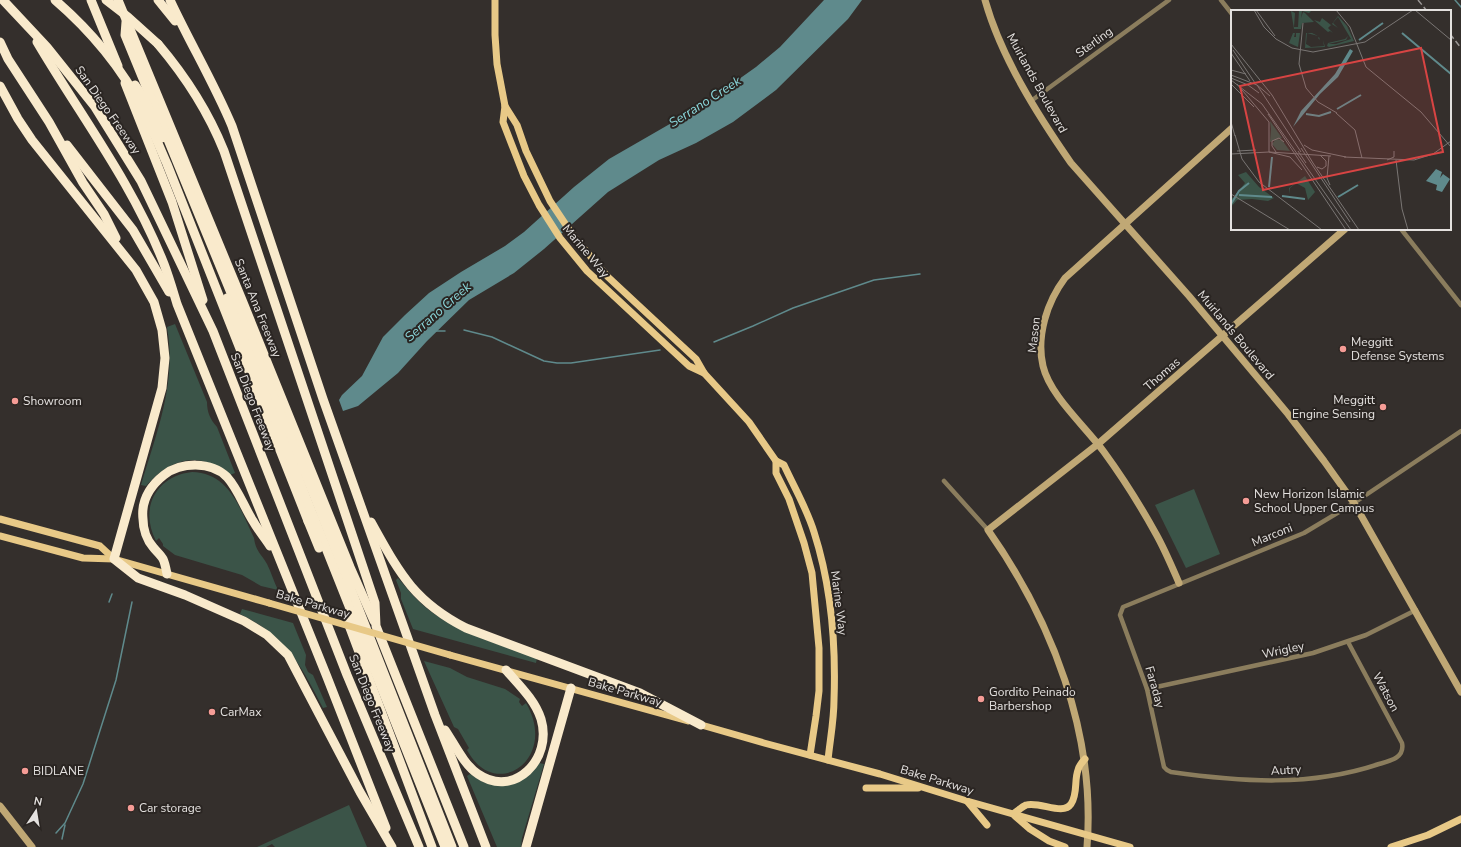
<svg xmlns="http://www.w3.org/2000/svg" width="1461" height="847" font-family="'Nunito Sans',sans-serif">
<rect width="100%" height="100%" fill="#342f2c"/>
<g fill="#3b5448">
<path d="M175,324L207,402C207,412 210,419 217,427L235,473L230,475C223,471 216,466 209,463C185,453 160,469 146,486L141,485C157,431 177,383 167,327Z"/>
<path d="M192,472C230,473 240,509 254,538C256,552 261,553 267,564C271,572 274,582 278,590L261,586L242,575L175,555L163,546V544L159,538L156,541C139,508 156,476 192,472Z"/>
<path d="M1194,489L1220,554L1186,568L1155,505Z"/>
<path d="M398,578C409,591 419,603 433,613C461,634 504,646 537,658L536,663L413,629L401,599V593L396,580Z"/>
<path d="M242,609L293,623L306,655L305,665L308,672L313,675L327,707L323,708C300,664 287,637 240,614Z"/>
<path d="M424,661L450,668L467,677L505,689L520,699L519,702L522,706L526,703C559,759 495,803 467,750L469,748L458,729L454,727Z"/>
<path d="M539,763L544,764L522,838L521,847H497L467,776L470,774L483,782L494,785L519,781L529,775Z"/>
<path d="M349,805L367,847H275L272,844L266,847H257Z"/>
</g>
<path fill="#5f8a8c" d="M824,0H862L848,19L776,90L733,122L696,143L659,160L608,192L544,249L514,273L469,300L427,341L398,373L358,406L343,411L339,400L342,395L362,376L383,337L405,315L429,293L461,272L505,246L524,232L574,187L609,159L701,106L756,67L780,47Z"/>
<g fill="none" stroke-linecap="round" stroke-linejoin="round">
<g stroke="#5f8a8c" stroke-width="1.5">
<path d="M1455,0L1461,7"/>
<path d="M464,330L492,337L544,361L557,363H571L660,350"/>
<path d="M435,331H445"/>
<path d="M714,342L753,326L793,308L874,280L920,274"/>
<path d="M109,602L112,594"/>
<path d="M56,833L65,823L83,784L116,680L132,602"/>
<path d="M62,839L65,825"/>
</g>
<g stroke="#8b7d5d" stroke-width="4.5">
<path d="M1221,0L1232,14"/>
<path d="M1031,101L1169,0"/>
<path d="M1401,229L1461,305"/>
<path d="M944,481L988,530"/>
<path d="M1348,642L1402,743C1405,758 1390,761 1379,764C1310,787 1242,782 1171,772L1167,770L1164,767L1147,689L1120,615L1123,607L1128,605L1304,533L1354,503L1461,431"/>
<path d="M1147,689L1313,653L1366,635L1416,610"/>
</g>
<g stroke="#c0a875" stroke-width="7">
<path d="M985,0C1001,57 1037,114 1071,163L1189,296L1288,414L1324,461L1354,503L1461,692"/>
<path d="M1179,583C1172,567 1165,550 1156,534C1140,505 1123,478 1104,452C1086,427 1050,396 1043,366C1036,336 1047,302 1065,278L1232,128"/>
<path d="M0,806L32,847"/>
<path d="M1087,847C1096,734 1052,621 988,530L1098,444L1345,229"/>
</g>
<g stroke="#e8c987" stroke-width="7">
<path d="M495,0V35L497,64L505,106L503,122L524,176L539,205L560,238L587,271L689,366L704,373"/>
<path d="M505,106L517,125L526,151L550,201L574,237L608,277L696,359L704,373L749,422L776,461V473L789,499L804,543L812,573L819,648V691L816,716L810,755"/>
<path d="M776,461L784,465C794,487 807,509 814,532C831,585 836,644 834,700C834,720 830,740 828,760"/>
<path d="M0,519L100,546L114,559"/>
<path d="M0,536L83,558L114,559L269,603"/>
<path d="M450,655L688,721"/>
<path d="M698,724L764,743L880,774L967,801L1130,847"/>
<path d="M866,788H918"/>
<path d="M967,801L987,825"/>
<path d="M1013,814C1017,811 1022,807 1026,805C1040,801 1063,816 1071,804C1078,794 1074,780 1078,770C1079,766 1082,762 1085,759"/>
<path d="M1015,816L1030,829L1049,841L1065,847"/>
<path d="M1391,847L1428,835L1461,819"/>
</g>
<g stroke="#f9eacc" stroke-width="9">
<path d="M3,0L47,47L95,107L141,181L213,331L347,675L419,847"/>
<path d="M91,0L118,66"/>
<path d="M118,0L242,300L350,567L374,621"/>
<path d="M158,0L175,21"/>
<path d="M170,0C190,43 214,83 232,126L323,399L435,715L486,847"/>
<path d="M126,22L125,35L314,495L452,847"/>
<path d="M0,42L8,59L49,122L83,183L104,214L116,238"/>
<path d="M37,42C80,115 133,184 164,264C169,277 173,291 177,304L327,677L386,828"/>
<path d="M158,44C186,77 208,111 224,151L375,603L376,626L464,847"/>
<path d="M125,83L172,202L203,300"/>
<path d="M0,86L18,119L32,140L136,270L154,302L162,330L165,358L162,388L114,559L138,578L185,595L244,621L267,635L288,655L360,792L392,847"/>
<path d="M67,145L133,230L169,292"/>
<path d="M314,518L445,847"/>
<path d="M308,521L319,548"/>
<path d="M371,522C399,572 413,601 466,628L640,693L701,725"/>
<path d="M167,574C166,569 165,563 163,559C161,555 156,551 153,547C147,540 143,529 143,519C141,501 150,486 164,475C181,462 211,461 227,477C238,489 244,507 253,521C258,530 265,538 270,546"/>
<path d="M347,620L432,847"/>
<path d="M445,730C454,743 464,765 478,774C514,799 553,759 541,719C535,700 519,685 506,670"/>
<path d="M526,847L571,688"/>
</g>
<g stroke="#9b9795" stroke-width="1.5" stroke-dasharray="6 3" stroke-linecap="butt">
<path d="M1418,0L1427,11"/>
<path d="M1450,34L1461,48"/>
</g>
<path stroke="#e8c987" stroke-width="7" d="M269,603L450,655"/>
<g stroke="#f9eacc" stroke-width="9">
<path d="M55,0C90,30 123,69 143,110C152,128 159,146 167,164L308,521"/>
<path d="M106,0L128,17L158,44"/>
<path d="M135,85L144,98L162,138"/>
<path d="M227,298L314,518"/>
</g>
</g>
<g fill="#f59c96" stroke="#2a2522" stroke-width="1.5">
<circle cx="1343" cy="349" r="4"/>
<circle cx="15" cy="401" r="4"/>
<circle cx="1383" cy="407" r="4"/>
<circle cx="1246" cy="501" r="4"/>
<circle cx="981" cy="699" r="4"/>
<circle cx="212" cy="712" r="4"/>
<circle cx="25" cy="771" r="4"/>
<circle cx="131" cy="808" r="4"/>
</g>
<g text-anchor="middle" dominant-baseline="central" stroke-width="4" stroke-linejoin="round" paint-order="stroke">
<g font-size="12" fill="#e4e1df" stroke="#2a2522">
<text transform="translate(1094 42) rotate(-36)">Sterling</text>
<text transform="translate(1037 83) rotate(61)">Muirlands Boulevard</text>
<text transform="translate(108 110) rotate(55)">San Diego Freeway</text>
<text transform="translate(586 251) rotate(50)">Marine Way</text>
<text transform="translate(258 308) rotate(68)">Santa Ana Freeway</text>
<text transform="translate(1034 335) rotate(-84)">Mason</text>
<text transform="translate(1236 335) rotate(50)">Muirlands Boulevard</text>
<text transform="translate(1162 374) rotate(-41)">Thomas</text>
<text transform="translate(253 402) rotate(69)">San Diego Freeway</text>
<text transform="translate(1272 535) rotate(-22)">Marconi</text>
<text transform="translate(839 603) rotate(83)">Marine Way</text>
<text transform="translate(313 604) rotate(16)">Bake Parkway</text>
<text transform="translate(1283 650) rotate(-12)">Wrigley</text>
<text transform="translate(1155 687) rotate(74)">Faraday</text>
<text transform="translate(625 692) rotate(16)">Bake Parkway</text>
<text transform="translate(1386 692) rotate(62)">Watson</text>
<text transform="translate(372 703) rotate(68)">San Diego Freeway</text>
<text transform="translate(1286 770) rotate(-3)">Autry</text>
<text transform="translate(937 780) rotate(17)">Bake Parkway</text>
</g>
<g font-size="12" fill="#e4e1df" stroke="#2a2522" text-anchor="start">
<text x="1351" y="342">Meggitt<tspan x="1351" dy="14">Defense Systems</tspan></text>
<text x="1375" y="400" text-anchor="end">Meggitt<tspan x="1375" dy="14">Engine Sensing</tspan></text>
<text x="23" y="401">Showroom</text>
<text x="1254" y="494">New Horizon Islamic<tspan x="1254" dy="14">School Upper Campus</tspan></text>
<text x="989" y="692">Gordito Peinado<tspan x="989" dy="14">Barbershop</tspan></text>
<text x="220" y="712">CarMax</text>
<text x="33" y="771">BIDLANE</text>
<text x="139" y="808">Car storage</text>
</g>
<g font-size="13" font-style="italic" fill="#8bd9dd" stroke="#2a2522">
<text transform="translate(705 102) rotate(-33)">Serrano Creek</text>
<text transform="translate(438 312) rotate(-41)">Serrano Creek</text>
</g>
</g>
<g transform="translate(1231 10)">
<rect width="220" height="220" fill="#342f2c"/>
<path d="M68,0H81L78,3L71,1L70,8L72,2L74,3L83,12L71,13L70,19H63L60,1L64,3L63,17H67ZM107,6L116,16L123,31L98,37L96,36L97,33L114,29L117,26L115,30L97,34H105L120,29L107,7L102,13L107,18L101,14ZM91,8L105,19L100,15L97,18L102,23L99,21L97,22L83,10L89,12ZM62,23H64L63,27H65V23H69L67,37L58,33ZM75,23H81L87,26L76,23L75,34L80,37L93,36L92,30H89L87,28L88,27L89,30H92L94,37L74,38ZM39,111L51,128L39,132L40,119ZM45,129L51,130L59,141L46,140L41,134ZM15,162L28,177L43,188L37,191L21,189L6,190L0,197V187L2,188L14,173L7,165ZM74,166L84,182L77,190L74,178L65,173L59,178L58,184V178Z" fill="#3b5448"/>
<path d="M119,39L122,41L107,67L89,84L62,117L70,101L104,64ZM205,159L211,162L209,168L212,164L219,169L211,182L205,180L206,175L195,171Z" fill="#5f8a8c"/>
<path fill="none" stroke="#5f8a8c" stroke-width="2" d="M171,23L220,64M128,30L152,13M106,99L130,85M75,104L88,106L100,102M38,177L41,147M8,185L41,187M51,186L74,189M107,187L127,175M0,194L8,181L18,173"/>
<path fill="none" stroke="#7a7674" stroke-width="1" d="M23,0L33,17L45,29L61,38L82,42L134,32L182,0M25,0L44,26M105,0L119,17L135,57L190,102L220,137M184,0L220,30M72,13L68,54L75,78L87,92L106,103M0,34L41,85L82,153L128,220M2,40L24,73M0,43L19,71M0,60L15,64M0,65L26,75L39,86M0,68L17,75L28,83M0,70L31,94L120,220M0,74L23,97M6,74L38,112V142L59,147L71,160M26,75L70,142M105,103L124,120L131,148M37,104L115,220M0,112L4,126M4,125L11,149L28,172L91,220M73,135L81,140L115,147M70,138L119,212M6,141L25,140M67,141L75,153M45,142L41,136V131L48,128L53,132M0,144L38,142L100,146M98,146L96,168L99,175M113,147L183,150L202,144L220,131M156,150L163,147V141M165,150L171,199L177,220M86,157L91,159L95,156V151L89,145M0,184L59,220"/>
<path fill="#d84443" fill-opacity="0.15" stroke="#d84443" stroke-width="2" d="M190,38L212,142L32,180L9,76Z"/>
<rect width="220" height="220" fill="none" stroke="#e4e1df" stroke-width="2"/>
</g>
<g transform="translate(36 811) rotate(12)" stroke="#2a2522" stroke-width="3" paint-order="stroke">
<path d="M0-3L7 15L0 10L-7 15Z" fill="#e4e1df"/>
<text y="-6" font-size="11" font-weight="bold" text-anchor="middle" fill="#e4e1df">N</text>
</g>
</svg>
